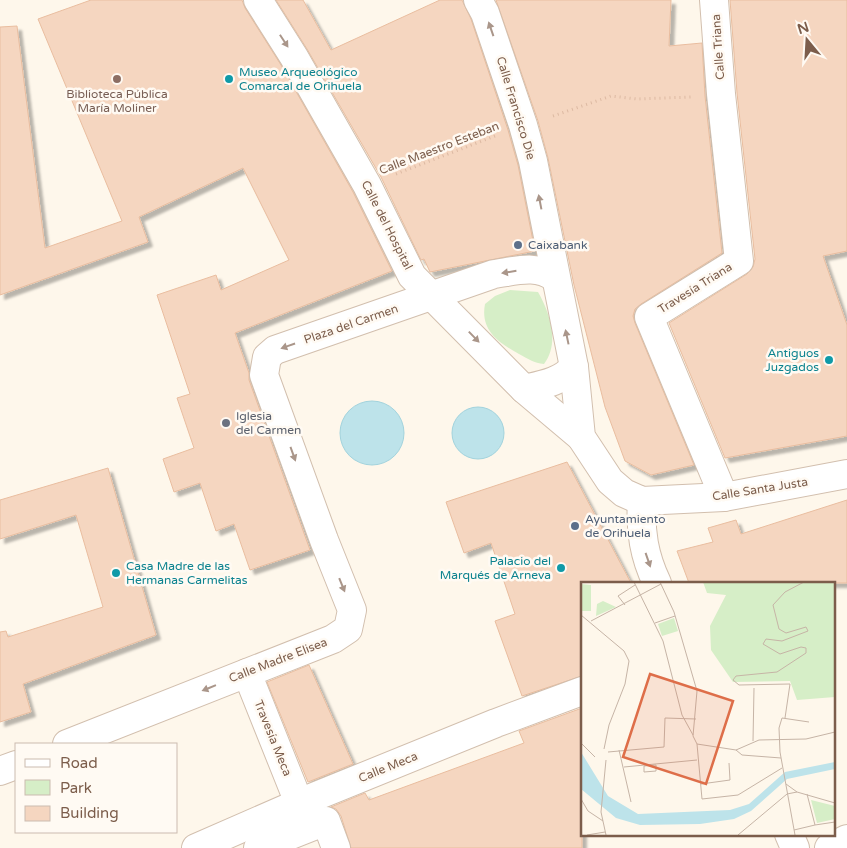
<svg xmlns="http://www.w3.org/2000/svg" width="847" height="848" font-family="'Varela Round',sans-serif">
<defs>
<filter id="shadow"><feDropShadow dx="4.5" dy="4.5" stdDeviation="1" flood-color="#0004"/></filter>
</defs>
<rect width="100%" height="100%" fill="#fef7eb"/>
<path fill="#d6eec7" d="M510,290L538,292C550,313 560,343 544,364C534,363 528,359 519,354C498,342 480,330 485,304L495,296Z"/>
<g fill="#bde3ea" stroke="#a2d3dd">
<circle cx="372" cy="433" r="32"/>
<circle cx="478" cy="433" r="26"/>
</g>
<g fill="#f5d6c0" stroke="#e9bd9f" filter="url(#shadow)">
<path d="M91,0H242L245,8L281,65L353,192L392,271L235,333L249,373V380L310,550L250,570L234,524L216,531L200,483L174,492L163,459L194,448L177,398L190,394L157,295L216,275L221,290L289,260L243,168L139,217L148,242L0,295V27L17,26L45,248L122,221L38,19Z"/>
<path d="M276,0H303L331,50L440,0H462L471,19L508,130L518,165L535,251L430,272L424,259L421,260L381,177L307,49Z"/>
<path d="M496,0H671L669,46L702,43L705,96L722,253L641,304L635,309L633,316L635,323L694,465L651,475L625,461L605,407L574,285L548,158L538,121Z"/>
<path d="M730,0H847V251L823,256L847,325V436L725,458L669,323L747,274L753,267L755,259L737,93Z"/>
<path d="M567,462L631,583H582V676L522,696L495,621L515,614L491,543L464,553L446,502Z"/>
<path d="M108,468L156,635L23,684L31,712L0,722V632L6,631L8,637L103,607L76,515L0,539V500Z"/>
<path d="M847,500V583H689L677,551L713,542L708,528L736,520L741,534Z"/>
<path d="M309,665L353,764L308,782L267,682Z"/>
<path d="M582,708V848H351L341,816L336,809L331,807L365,793L369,800L524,743L519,731Z"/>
</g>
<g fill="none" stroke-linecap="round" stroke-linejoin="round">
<g stroke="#d2bfae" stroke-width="30">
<g id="minor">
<path d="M258,0L294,57L367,185L412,276L524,389L581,437"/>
<path d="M478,0L485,13L523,125L533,161L574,367L581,437L610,481L624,493L642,501L724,497L847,474"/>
<path d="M714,0L721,94L739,261L649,317L724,497"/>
<path d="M524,389C542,385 561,382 574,367"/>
<path d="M642,501C640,531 644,556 657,583"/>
<path d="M247,673L299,803"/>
<path d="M67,744L333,639L348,629L352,610L324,540L264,375L267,357L275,350L494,274C516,271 537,264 555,278"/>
<path d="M0,771L16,765"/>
<path d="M789,834L795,848"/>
<path d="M196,848L299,803L496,723L582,691"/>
<path d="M258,848L326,821L336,848"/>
<path d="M829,848L847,839"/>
</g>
</g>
<g stroke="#dcb9a2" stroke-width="3" stroke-dasharray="1 4" stroke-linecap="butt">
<path d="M553,116L611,96L637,99L691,97"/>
<path d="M396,174L495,136"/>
</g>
<use href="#minor" stroke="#fff" stroke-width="28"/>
</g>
<defs><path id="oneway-solid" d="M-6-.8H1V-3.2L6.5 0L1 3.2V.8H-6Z" transform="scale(1.25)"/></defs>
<g fill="#aa968a">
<use href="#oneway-solid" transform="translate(491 29) rotate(-109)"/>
<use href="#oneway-solid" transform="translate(284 41) rotate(57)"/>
<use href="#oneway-solid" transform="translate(540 202) rotate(-101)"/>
<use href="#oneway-solid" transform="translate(509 272) rotate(171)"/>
<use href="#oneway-solid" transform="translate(474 337) rotate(46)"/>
<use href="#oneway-solid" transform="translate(567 337) rotate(-102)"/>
<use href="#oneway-solid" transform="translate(288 346) rotate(161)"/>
<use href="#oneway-solid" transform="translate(293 454) rotate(70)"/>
<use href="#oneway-solid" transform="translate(648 560) rotate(71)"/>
<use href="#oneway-solid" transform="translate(342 585) rotate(68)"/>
<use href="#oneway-solid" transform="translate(209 688) rotate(158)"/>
</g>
<circle fill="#8d6e63" stroke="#fffaf3" stroke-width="2" cx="117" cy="79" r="5"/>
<g fill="#0f9aa8" stroke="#fffaf3" stroke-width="2">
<circle cx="229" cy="79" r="5"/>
<circle cx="829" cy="360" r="5"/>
<circle cx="561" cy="568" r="5"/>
<circle cx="116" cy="573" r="5"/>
</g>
<g fill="#5c6f8a" stroke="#fffaf3" stroke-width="2">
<circle cx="518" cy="245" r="5"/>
<circle cx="575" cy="526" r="5"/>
</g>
<circle fill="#6b7280" stroke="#fffaf3" stroke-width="2" cx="226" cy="423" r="5"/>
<g text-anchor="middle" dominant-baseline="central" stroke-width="5" stroke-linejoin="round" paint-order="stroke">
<g font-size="12" fill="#7c5d4b" stroke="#fffaf3">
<text transform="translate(718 47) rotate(-94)">Calle Triana</text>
<text transform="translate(516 108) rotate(73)">Calle Francisco Die</text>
<text transform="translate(439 148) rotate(-21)">Calle Maestro Esteban</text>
<text transform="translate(387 225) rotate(63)">Calle del Hospital</text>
<text transform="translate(695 288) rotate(-32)">Travesía Triana</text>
<text transform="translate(351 324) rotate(-19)">Plaza del Carmen</text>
<text transform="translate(760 489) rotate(-9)">Calle Santa Justa</text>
<text transform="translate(278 660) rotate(-21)">Calle Madre Elisea</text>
<text transform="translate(273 738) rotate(68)">Travesía Meca</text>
<text transform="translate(388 767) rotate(-22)">Calle Meca</text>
</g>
<g font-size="12" fill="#0d838f" stroke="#fffaf3" text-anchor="start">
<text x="239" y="72">Museo Arqueológico<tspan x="239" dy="14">Comarcal de Orihuela</tspan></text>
<text x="819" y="353" text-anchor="end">Antiguos<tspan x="819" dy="14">Juzgados</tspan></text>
<text x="551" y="561" text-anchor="end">Palacio del<tspan x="551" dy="14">Marqués de Arneva</tspan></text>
<text x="126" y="566">Casa Madre de las<tspan x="126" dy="14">Hermanas Carmelitas</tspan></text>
</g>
<g font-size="12" fill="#785e54" stroke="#fffaf3">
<text x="117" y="94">Biblioteca Pública<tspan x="117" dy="14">María Moliner</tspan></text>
</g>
<g font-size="12" fill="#4e5e75" stroke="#fffaf3" text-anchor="start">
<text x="528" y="245">Caixabank</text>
<text x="585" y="519">Ayuntamiento<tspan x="585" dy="14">de Orihuela</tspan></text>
</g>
<g font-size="12" fill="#5b616d" stroke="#fffaf3" text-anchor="start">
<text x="236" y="416">Iglesia<tspan x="236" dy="14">del Carmen</tspan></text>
</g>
</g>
<g transform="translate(581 582)">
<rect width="254" height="254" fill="#fef7eb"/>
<path d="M122,0H254V115L216,118L209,99L152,100L130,68L129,44L145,13L126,11ZM0,2L10,3V29H0ZM22,19L35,25L15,34L16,22ZM93,36L97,49L81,54L77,42ZM230,218L254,224V237L236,241Z" fill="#d6eec7"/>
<path d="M0,170L27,214L57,232L149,228L168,222L204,190L254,180V187L206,197L170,229L153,237L119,242L59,243L35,236L0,207Z" fill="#bde3ea"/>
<path fill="none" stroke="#c6b4a6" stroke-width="1" d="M53,0L82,59L101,133L112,153M79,0L93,30L116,109L112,154L116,162L121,217L157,213L201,186M44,23L37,14L54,3M0,33L43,69L48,79L44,102L28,143L23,167M10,39L80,2M74,41L94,34M204,136L209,102L158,103L152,98L155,94L196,90L225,71V66L220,65L199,72L182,62L185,57L201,59L227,49L225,45L205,51L198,47L192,23L204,10L223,0M172,159L173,106M0,161L14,175M116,162L155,168M38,168L50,220M155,168L178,158L225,157L254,150M155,168L161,173L200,176M27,170L83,165L84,136L115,137M75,183V189L63,190V184ZM43,185L116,178M120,202L149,198L148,181M205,202L216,210L254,221M226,212L234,243L254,240M0,217L7,229L22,239M213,248L234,243M6,253L24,250M25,253L20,230L25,178M157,253L206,212L216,210M214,253L199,170L198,146L201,136L228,140"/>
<path fill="#de6e49" fill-opacity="0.15" stroke="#de6e49" stroke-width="2.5" d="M69,92L152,119L125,202L42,175Z"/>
<rect width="254" height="254" fill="none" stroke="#7c5d4b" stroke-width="2.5"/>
</g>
<rect x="15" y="743" width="162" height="90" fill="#fffaf3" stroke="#cbbbb0"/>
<rect x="25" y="759" width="25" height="8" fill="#ffffff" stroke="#cbbbb0"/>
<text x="60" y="768" font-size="15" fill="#7c5d4b">Road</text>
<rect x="25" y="780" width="25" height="15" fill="#d6eec7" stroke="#cbbbb0"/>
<text x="60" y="793" font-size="15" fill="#7c5d4b">Park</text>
<rect x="25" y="806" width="25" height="15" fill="#f5d6c0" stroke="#cbbbb0"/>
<text x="60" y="818" font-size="15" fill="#7c5d4b">Building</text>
<g transform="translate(807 40) rotate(342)" stroke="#fffaf3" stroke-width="4" paint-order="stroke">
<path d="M0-4L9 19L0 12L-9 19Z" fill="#7c5d4b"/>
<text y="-8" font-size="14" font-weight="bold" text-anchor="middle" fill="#7c5d4b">N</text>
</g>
</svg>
